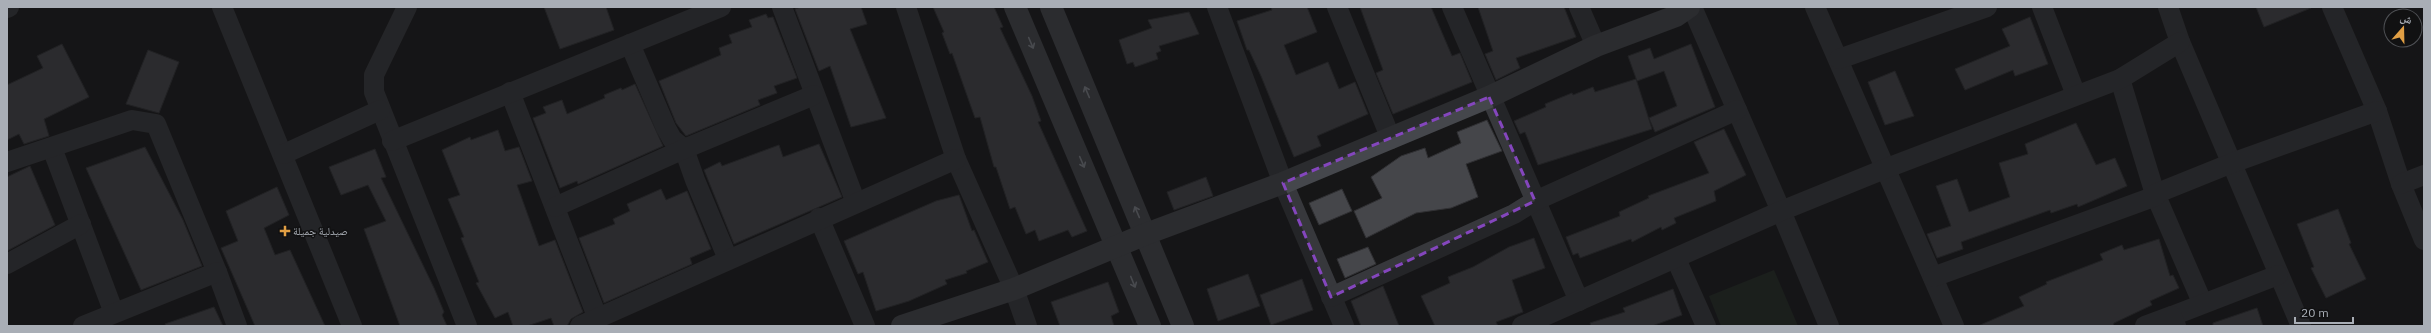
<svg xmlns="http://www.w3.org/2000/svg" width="2431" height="333" font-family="'IBM Plex Sans','Noto Naskh Arabic',sans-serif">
<rect width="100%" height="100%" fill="#161617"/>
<path fill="#222a23" d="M1774,270L1798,326H1721L1709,296Z"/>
<g fill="#45464a" stroke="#303033">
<path d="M544,7H606L614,30L560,49Z"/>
<path d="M801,7H861L867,24L850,29L886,118L851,127L830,66L819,71L795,9Z"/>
<path d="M933,7H994L1003,27L1000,28L1032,96L1041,121L1038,122L1087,231L1072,237L1068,230L1039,241L1035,230L1026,234L1015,207L1010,209L996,167H994L980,117L975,118L952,53L950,54L942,33L944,32Z"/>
<path d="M1271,7H1307L1317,32L1284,45L1296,75L1328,62L1339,89L1355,82L1368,114L1317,136L1321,146L1294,157L1261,76L1249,50H1247L1237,21L1272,10Z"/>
<path d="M1360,7H1431L1452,56L1460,53L1472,82L1393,114L1376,73L1383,70Z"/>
<path d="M1478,7H1564L1576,37L1516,58L1520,68L1496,80L1485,54L1493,51Z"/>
<path d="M2256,7H2311V8L2264,27Z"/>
<path d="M1189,12L1199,34L1159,46L1161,51L1156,53L1158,59L1135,67L1133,62L1127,64L1119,40L1152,28L1148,20Z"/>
<path d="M766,14L768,18L773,17L797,78L774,86L777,93L758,100L760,105L686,136L676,123L659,81L721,55L719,48L732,43L729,35L752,27L749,20Z"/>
<path d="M2030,17L2048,64L2015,76L2013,70L1965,90L1955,69L2010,46L2002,29Z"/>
<path d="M62,44L89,97L44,119L49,136L24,144L19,134L7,140V85L43,68L37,56Z"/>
<path d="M1691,44L1715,107L1655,132L1649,118L1677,106L1664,71L1637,81L1628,56L1650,48L1654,59Z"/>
<path d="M148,50L179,62L159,113L126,104Z"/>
<path d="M1895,71L1914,116L1885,125L1868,82Z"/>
<path d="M1636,79L1652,129L1538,165L1525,132L1520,134L1514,121L1546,107L1545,104L1572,93L1573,95L1593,87L1595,92Z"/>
<path d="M635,84L663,146L578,184L577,181L560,188L533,118L546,113L543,107L562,100L567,114L605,98L604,95L621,88L622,90Z"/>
<path d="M1487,120L1502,151L1466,164L1478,197L1451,208L1416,213L1366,238L1354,211L1382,198L1371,177L1401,156L1425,148L1428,158L1461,143L1457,132Z"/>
<path d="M2076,123L2096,165L2115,158L2127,186L2078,207L2077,204L2051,213L2050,210L1961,242L1963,249L1937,258L1927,234L1951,226L1936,186L1957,179L1969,212L2010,197L1999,163L2028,154L2025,144Z"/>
<path d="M1724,129L1746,175L1714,191L1716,201L1674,218L1676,223L1662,230L1661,227L1632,242L1631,239L1580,258L1578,253L1573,255L1566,237L1620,216L1619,212L1649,198L1648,196L1709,173L1694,142Z"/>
<path d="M498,130L505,151L519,147L532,181L517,185L539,246L555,240L583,312L571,319L567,326H554L551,318L527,326H513L508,312L495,318L476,283L479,282L461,238L464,237L448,199L460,195L442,150L470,137L471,140Z"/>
<path d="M819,144L842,197L734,244L704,170L720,162L722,166L779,145L783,157Z"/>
<path d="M145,147L183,220L202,266L141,290L86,168Z"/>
<path d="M375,149L386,177L381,178L434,288L444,312L442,315L447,326H400L364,229L386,221L368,185L341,195L329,167Z"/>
<path d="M30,166L55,225L7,251V177Z"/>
<path d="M1206,177L1213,196L1174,210L1167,192Z"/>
<path d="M277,187L289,215L264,228L275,255L290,250L325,326H255L221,248L238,241L226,211Z"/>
<path d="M661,189L666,200L687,191L711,249L690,258L692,264L604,303L579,238L615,224L613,219L630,211L627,204Z"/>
<path d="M1342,189L1352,211L1319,225L1309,203Z"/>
<path d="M959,195L972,231L974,230L988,262L966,271L967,273L945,280L947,284L909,301L876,311L863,272L858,274L844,241L936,201Z"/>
<path d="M2338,209L2351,243L2349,244L2366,279L2326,298L2311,268L2314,267L2297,224Z"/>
<path d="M1534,238L1545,268L1512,280L1523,312L1496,322L1498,326H1435L1421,296L1450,283L1448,277L1473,267L1509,247Z"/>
<path d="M2159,239L2170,276L2173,275L2179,288L2150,301L2152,305L2114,323L2113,326H1978L2024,306L2019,297L2047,284L2046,282L2103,260L2100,254L2122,245L2124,250Z"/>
<path d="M1368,247L1376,264L1345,278L1337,259Z"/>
<path d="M1248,274L1260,306L1218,321L1207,289Z"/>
<path d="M1302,279L1313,310L1271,325L1260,295Z"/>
<path d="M1108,282L1119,312L1111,316L1114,326H1060L1051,302Z"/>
<path d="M1383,286L1399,326H1361L1351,301Z"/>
<path d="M1673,289L1682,315L1652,326H1591L1590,323L1625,312L1623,308Z"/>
<path d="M214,307L223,326H166L165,324Z"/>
<path d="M2257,308L2263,326H2213V323Z"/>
</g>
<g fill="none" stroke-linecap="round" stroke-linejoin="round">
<g stroke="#37383c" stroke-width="20">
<path d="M222,7L352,326"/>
<path d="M407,7L374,75V92L467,326"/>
<path d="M782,7L856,203"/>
<path d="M906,7L956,159L1014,289L1027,326"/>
<path d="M1217,7L1283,183L1344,326"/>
<path d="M1337,7L1391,139"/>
<path d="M1452,7L1579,301"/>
<path d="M1579,7L1596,46"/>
<path d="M1692,7L1781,211L1829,326"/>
<path d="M1815,7L1954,326"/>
<path d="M2042,7L2076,95"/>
<path d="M2168,7L2180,42L2301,326"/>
<path d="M2332,7L2377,111L2401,184L2424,240"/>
<path d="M7,8L9,7"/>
<path d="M630,44L666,128L672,139L684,149L695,180L728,259"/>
<path d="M1839,59L1987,7"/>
<path d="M2120,79L2155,194"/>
<path d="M510,92L598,319"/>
<path d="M392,141L721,7"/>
<path d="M52,148L114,313"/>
<path d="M284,154L380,110"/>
<path d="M7,162L132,120L156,124L217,272L237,326"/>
<path d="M2401,184L2424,175"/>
<path d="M2156,196L2202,302"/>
<path d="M555,207L684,149L814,95"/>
<path d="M819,218L865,326"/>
<path d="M1676,259L1706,326"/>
<path d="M7,264L81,224"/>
<path d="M1933,277L2156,196L2155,194L2232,163L2377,111"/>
<path d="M1331,297L1514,214L1535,201L1737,110"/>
<path d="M2172,316L2278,275"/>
<path d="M83,326L217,272"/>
<path d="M580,326L956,159"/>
<path d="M1522,326L1781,211L1887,168L2120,79L2180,42"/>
<path d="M2145,326L2172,316L2176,326"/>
</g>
<g stroke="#45474c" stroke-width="22">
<path d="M1015,7L1150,326"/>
<path d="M1051,7L1183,326"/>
<path d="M902,326L1014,289L1146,234L1283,183L1489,97L1596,46L1676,16L1689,7"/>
</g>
</g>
<defs><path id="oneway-shaft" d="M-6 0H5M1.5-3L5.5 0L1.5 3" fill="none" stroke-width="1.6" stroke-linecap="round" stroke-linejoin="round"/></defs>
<g stroke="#868a91">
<use href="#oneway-shaft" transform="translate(1031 43) rotate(67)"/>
<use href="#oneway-shaft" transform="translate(1087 92) rotate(-113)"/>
<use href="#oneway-shaft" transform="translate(1082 162) rotate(67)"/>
<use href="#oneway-shaft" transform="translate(1137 212) rotate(-113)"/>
<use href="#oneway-shaft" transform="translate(1133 282) rotate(68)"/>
</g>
<path d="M0 0H2431V333H0ZM1489,97L1535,201L1331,297L1283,183Z" fill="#161617" fill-opacity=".55" fill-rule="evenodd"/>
<path fill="none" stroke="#8446bd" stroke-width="3" stroke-dasharray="8 5" stroke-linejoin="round" d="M1489,97L1535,201L1331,297L1283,183Z"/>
<path fill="#e19f44" stroke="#111112" stroke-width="1.5" d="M283 225h4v4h4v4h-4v4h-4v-4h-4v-4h4z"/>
<g text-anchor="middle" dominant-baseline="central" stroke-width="3" stroke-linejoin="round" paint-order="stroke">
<g font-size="11" fill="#a9aeb6" stroke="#111112" text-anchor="start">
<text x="293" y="231">صيدلية جميلة</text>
</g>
</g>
<rect width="2431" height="333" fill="none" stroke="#a9aeb6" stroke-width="16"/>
<g transform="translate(2403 28) rotate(20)"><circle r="19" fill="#111112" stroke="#4e5054"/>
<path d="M0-3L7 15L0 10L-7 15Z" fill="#e19f44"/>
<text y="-6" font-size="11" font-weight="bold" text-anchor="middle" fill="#a9aeb6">ش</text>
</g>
<path d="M2295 317v6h58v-6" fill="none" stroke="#a9aeb6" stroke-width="2"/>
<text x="2301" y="317" font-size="12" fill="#a9aeb6" stroke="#111112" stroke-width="3" paint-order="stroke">20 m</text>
</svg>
